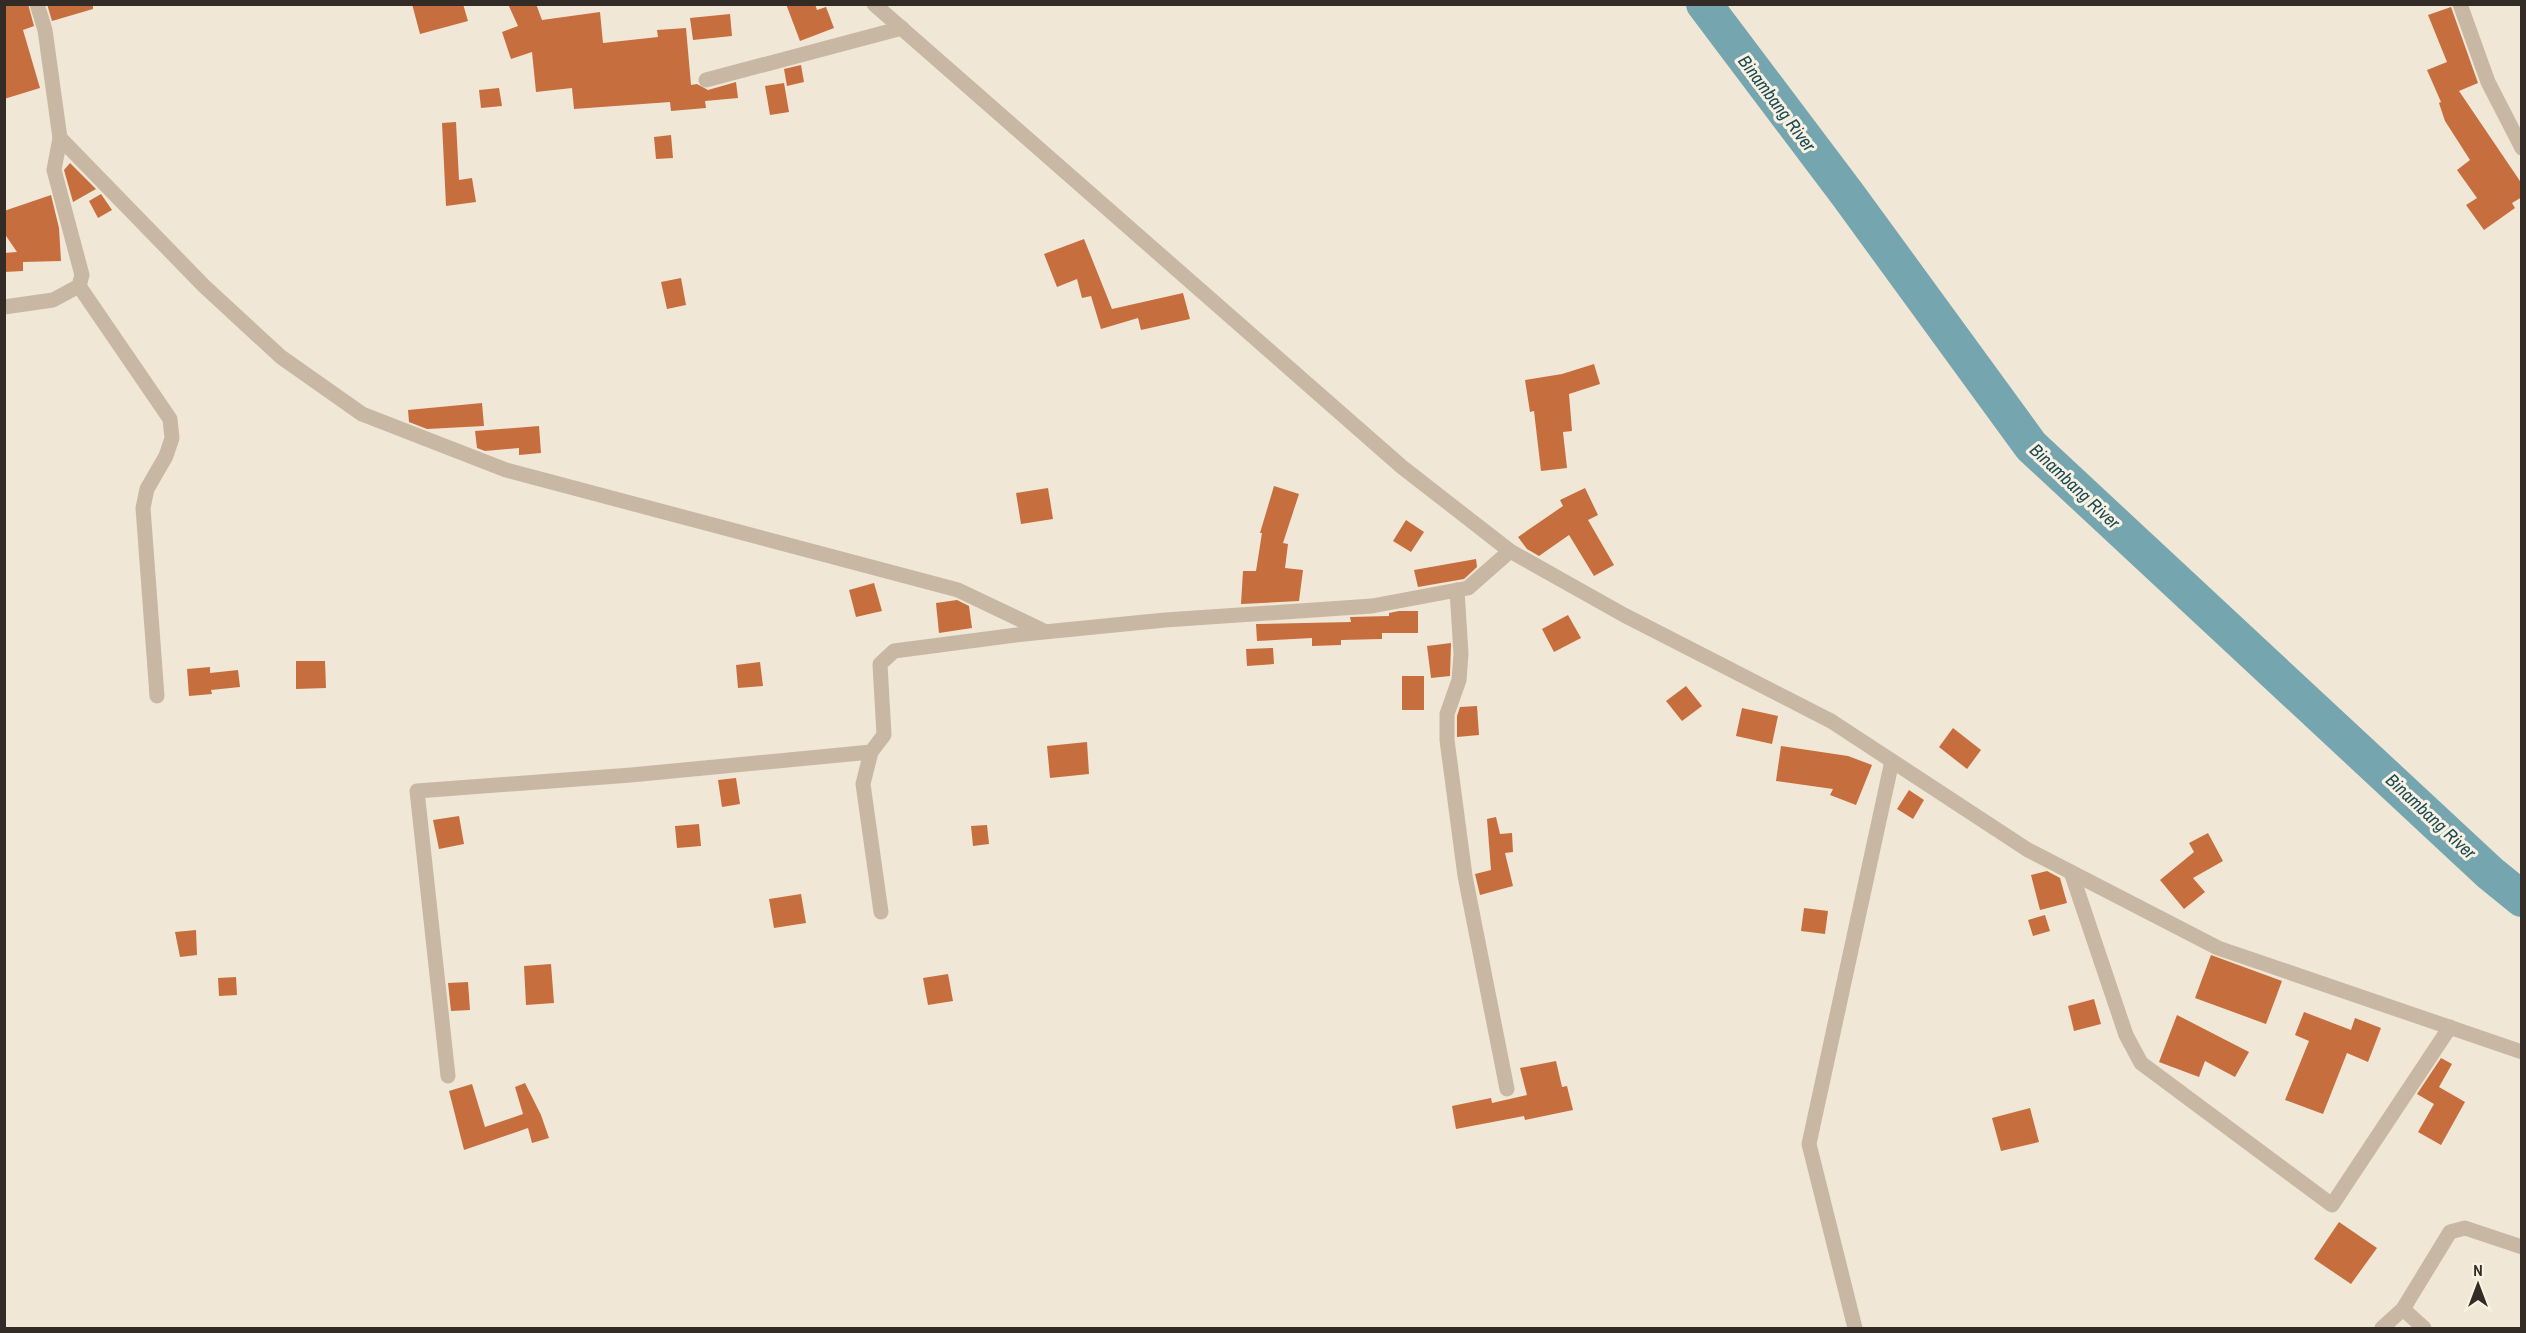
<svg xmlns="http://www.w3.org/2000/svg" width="2526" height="1333" font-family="'Archivo Narrow',sans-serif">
<rect width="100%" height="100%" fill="#f1e7d6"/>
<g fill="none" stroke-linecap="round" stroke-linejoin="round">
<path stroke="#75a5ae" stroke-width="36" d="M1704,4L1848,195L2031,446L2490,873L2522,899"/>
</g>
<g fill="#c76e3e">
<path d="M4,4H28L34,26L23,30L40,88L4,99Z"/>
<path d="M47,4H93V9L52,21Z"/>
<path d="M412,4H463L468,21L420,34Z"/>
<path d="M508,4H536L542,20L600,12L603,43L658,37L657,30L686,28L691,85L697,84L708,90L736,82L738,98L705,101L706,108L671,111L670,102L574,109L572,88L536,92L532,52L511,59L502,32L518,26Z"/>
<path d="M786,4H815L817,10L826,7L834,28L800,41Z"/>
<path d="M2451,7L2478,83L2459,91L2522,184V197L2512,203L2515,208L2484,230L2466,205L2477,198L2457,170L2470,160L2445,121L2439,103L2441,102L2427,70L2447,62L2428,15Z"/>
<path d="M730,14L732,36L693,40L690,18Z"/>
<path d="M801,65L804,82L787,86L784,69Z"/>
<path d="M784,83L789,112L770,115L765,86Z"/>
<path d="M499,88L502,106L481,108L479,90Z"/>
<path d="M456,122L459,180L472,178L476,202L446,206L442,123Z"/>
<path d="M671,135L673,158L656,159L654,137Z"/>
<path d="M70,163L96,189L73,202L64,170Z"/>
<path d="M101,194L112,210L98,218L89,201Z"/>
<path d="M51,195L59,228L61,261L23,262V271L4,272V253L17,252L4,233V211Z"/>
<path d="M1084,239L1112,309L1183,293L1190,319L1141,330L1138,318L1101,329L1091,296L1082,298L1077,279L1057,287L1044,254Z"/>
<path d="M681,278L686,305L667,309L661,282Z"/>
<path d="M1594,364L1600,384L1569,394L1572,431L1563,432L1567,468L1541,471L1534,411L1530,412L1525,380L1562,374Z"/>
<path d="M482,403L484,426L427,429L409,422L408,410Z"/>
<path d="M539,426L541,453L519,455V448L485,451L477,448L475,431Z"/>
<path d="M1274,486L1299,494L1283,543L1288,544L1285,568L1303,570L1299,601L1241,604L1243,571H1256L1262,533H1260Z"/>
<path d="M1048,488L1053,519L1021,524L1016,493Z"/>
<path d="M1585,488L1598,515L1588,520L1614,565L1594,576L1569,535L1539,556L1527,549L1518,537L1563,506L1560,500Z"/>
<path d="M1406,520L1424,532L1411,552L1393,541Z"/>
<path d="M1476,559L1477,567L1464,579L1418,587L1414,570Z"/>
<path d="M874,583L882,611L856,617L849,590Z"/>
<path d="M957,600L969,606L972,628L939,633L936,603Z"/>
<path d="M1399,611H1418V633H1382V639L1341,640V645L1312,646V638L1257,641L1256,624L1351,622L1350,617L1389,616V613Z"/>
<path d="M1568,615L1581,638L1554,652L1542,629Z"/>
<path d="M1451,643L1450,676L1431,678L1427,646Z"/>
<path d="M1273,648L1274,664L1247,666L1246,649Z"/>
<path d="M296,661H325L326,688L296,689Z"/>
<path d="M760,662L763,686L738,688L736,665Z"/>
<path d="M210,667V673L238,670L240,687L211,690L212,694L189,696L187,669Z"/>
<rect x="1402" y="676" width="22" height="34"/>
<path d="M1686,686L1702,706L1682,721L1666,701Z"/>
<path d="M1477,706L1479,735L1457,737V716L1460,707Z"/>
<path d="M1742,708L1778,716L1772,744L1736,736Z"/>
<path d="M1953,728L1981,750L1967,769L1939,747Z"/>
<path d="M1087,742L1089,774L1050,778L1047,746Z"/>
<path d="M1781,746L1848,756L1872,765L1856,805L1830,795L1833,789L1776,781Z"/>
<path d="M736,778L740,804L722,807L718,780Z"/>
<path d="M1909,790L1924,800L1913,819L1897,809Z"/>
<path d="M459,816L464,844L439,849L433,820Z"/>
<path d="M1496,817L1500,834L1512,833L1513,852L1505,853L1513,886L1480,895L1475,874L1491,870L1487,819Z"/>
<path d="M699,824L701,846L677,848L675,826Z"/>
<path d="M987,825L989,844L973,846L971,826Z"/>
<path d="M2208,833L2223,861L2193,878L2205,892L2184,909L2160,880L2194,852L2189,843Z"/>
<path d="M2047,871L2060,878L2067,903L2040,910L2031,875Z"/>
<path d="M801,894L806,923L774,928L769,899Z"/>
<path d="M1804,908L1828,911L1825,934L1801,931Z"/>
<path d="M2045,915L2050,931L2033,936L2028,920Z"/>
<path d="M196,930L197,955L180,957L175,932Z"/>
<path d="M2211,955L2282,981L2266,1024L2195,998Z"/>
<path d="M551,964L554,1003L526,1005L524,966Z"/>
<path d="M948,974L953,1001L928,1005L923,978Z"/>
<path d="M236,977L237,995L219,996L218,978Z"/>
<path d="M468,982L470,1010L451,1011L448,983Z"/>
<path d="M2094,999L2101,1024L2074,1031L2068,1006Z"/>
<path d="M2304,1012L2351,1030L2355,1018L2381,1028L2368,1062L2347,1053L2323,1114L2285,1100L2309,1041L2295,1035Z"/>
<path d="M2177,1015L2249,1052L2235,1077L2205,1061L2199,1077L2159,1062Z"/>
<path d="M2441,1058L2452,1064L2439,1087L2465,1102L2441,1145L2418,1132L2434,1104L2417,1094Z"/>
<path d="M1556,1061L1562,1087L1567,1086L1573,1110L1525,1120L1524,1116L1456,1129L1452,1106L1491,1098L1492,1103L1527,1095L1520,1068Z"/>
<path d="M525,1083L541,1115L549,1138L532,1143L528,1128L464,1150L449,1091L472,1084L485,1127L523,1114L515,1087Z"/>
<path d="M2030,1108L2039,1142L2001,1151L1992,1118Z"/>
<path d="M2339,1222L2377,1248L2351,1284L2314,1259Z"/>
</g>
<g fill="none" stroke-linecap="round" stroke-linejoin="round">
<g stroke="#c8b8a3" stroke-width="15">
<path d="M37,4L45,30L60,138L204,286L281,357L362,414L506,470L958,590L1044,631"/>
<path d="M2460,4L2488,82L2522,148"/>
<path d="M706,80L902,28"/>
<path d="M79,286L170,419L172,438L166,456L147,489L143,508L157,696"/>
<path d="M4,307L53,300L79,286L82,275L54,170L60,138"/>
<path d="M1457,590L1461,654L1459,680L1447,714V740L1465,876L1507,1089"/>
<path d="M871,752L863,784L881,912"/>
<path d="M2071,872L2126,1035L2141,1063L2332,1205L2450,1027"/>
<path d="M448,1076L417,791L631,775L871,752L884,735L880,664L894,651L1024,634L1165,620L1372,606L1468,588L1510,551"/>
<path d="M2403,1309L2424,1328"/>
<path d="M1855,1328L1809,1144L1892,761"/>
<path d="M2382,1328L2403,1309L2450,1232L2465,1228L2522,1247"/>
</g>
<path stroke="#c8b8a3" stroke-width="15" d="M874,4L1402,467L1510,551L1624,615L1831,721L2028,850L2218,948L2522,1052"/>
</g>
<g text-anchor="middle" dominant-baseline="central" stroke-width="6" stroke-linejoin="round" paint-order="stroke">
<g font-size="18" font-style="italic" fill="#1a4a55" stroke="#f9f1e2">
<text transform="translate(1777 103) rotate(53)">Binambang River</text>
<text transform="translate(2075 486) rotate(43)">Binambang River</text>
<text transform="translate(2431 816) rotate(43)">Binambang River</text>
</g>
</g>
<rect width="2526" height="1333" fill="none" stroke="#332b25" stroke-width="12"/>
<g transform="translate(2478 1285)" stroke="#f9f1e2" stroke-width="4.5" paint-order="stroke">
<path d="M0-4.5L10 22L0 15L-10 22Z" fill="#332b25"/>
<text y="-9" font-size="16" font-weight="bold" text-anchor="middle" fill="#332b25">N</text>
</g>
</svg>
